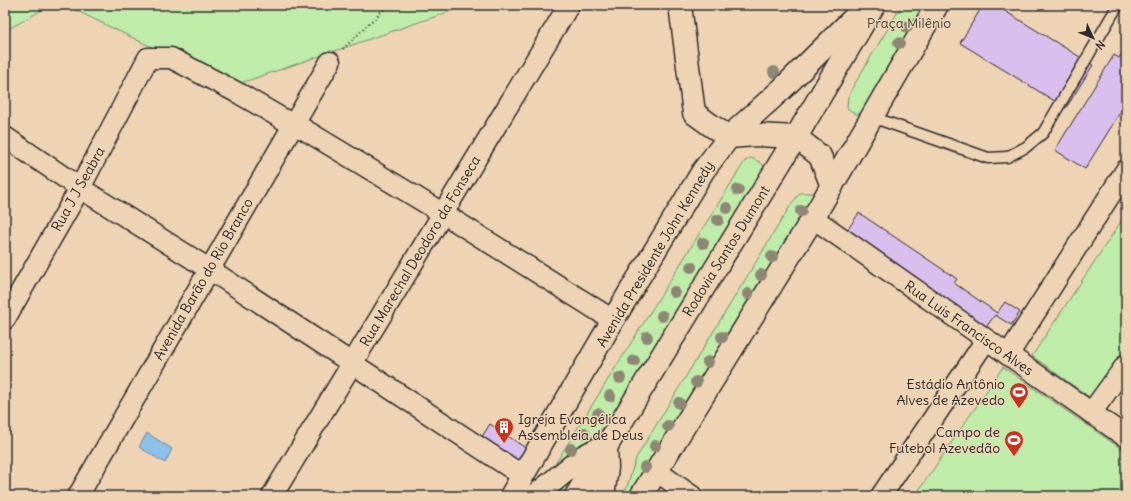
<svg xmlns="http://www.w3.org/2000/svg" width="1131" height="501" font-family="Delius,sans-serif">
<rect width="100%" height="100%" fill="#eed3b5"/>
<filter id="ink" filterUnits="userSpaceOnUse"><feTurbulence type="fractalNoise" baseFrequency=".025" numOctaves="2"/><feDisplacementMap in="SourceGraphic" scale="8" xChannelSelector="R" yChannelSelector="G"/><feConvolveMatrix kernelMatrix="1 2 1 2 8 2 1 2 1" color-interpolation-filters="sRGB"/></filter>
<g filter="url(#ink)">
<g fill="#bfeca9" stroke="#758c6a">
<path d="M5,5H51L5,31Z"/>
<path d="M65,5H469L232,86Z"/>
<path d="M902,5H937L864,114H856L847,108L848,97L854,85Z"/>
<path d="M751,158L760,162L765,167V175L604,427L552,469L745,161Z"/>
<path d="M800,193H812L818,203L638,496H624L636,458L792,203Z"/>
<path d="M1126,214V365L1099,404L1032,356Z"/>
<path d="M1003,367L1126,452V496H915Z"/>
<path d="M581,469L566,495L554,489Z"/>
</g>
<path fill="#8dc1ea" stroke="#66859e" d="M147,433L172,449L165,463L139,447Z"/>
<g fill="#dabfee" stroke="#2b2b2b">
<path d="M983,5H995L1093,65L1066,108L960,43Z"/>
<path d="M1126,47V103L1085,169L1055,150L1114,55L1119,58Z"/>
<path d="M859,213L957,279L954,283L997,313L1005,302L1020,312L1011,325L995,315L986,327L846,232Z"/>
<path d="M490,424L527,449L517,464L480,440Z"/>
</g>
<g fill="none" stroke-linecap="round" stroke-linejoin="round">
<g stroke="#2b2b2b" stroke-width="13">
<path id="lane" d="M872,117L988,158L1007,157L1026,147L1043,133L1118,5"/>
</g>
<g stroke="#2b2b2b" stroke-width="23">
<g id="street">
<path d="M5,137L80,188L209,269L523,476"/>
<path d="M813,218L1126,437"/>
<path d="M5,319L80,188L148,58H171L240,94L293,125L305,130L444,214L613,320"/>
<path d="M1008,355L1126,170"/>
<path d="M1091,413L1126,365"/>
<path d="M656,471L692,496"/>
<path d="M78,496L330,62"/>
<path d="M272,496L569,5"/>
<path d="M881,496L986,340"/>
</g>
</g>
<g stroke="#2b2b2b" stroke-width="25">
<g id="secondary">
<path d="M680,5L694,113L712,126L729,137L755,135L796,137L820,156L832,186"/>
<path d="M511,496L613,320L703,171L729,137L782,89L867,5"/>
<path d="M641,496L813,218L937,5"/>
</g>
</g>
<g stroke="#2b2b2b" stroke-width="25">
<g id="highway">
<path d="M535,496L584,456L606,445"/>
<path d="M576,496L796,137L874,5"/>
<path d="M603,496L607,468L606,446"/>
</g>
</g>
<path stroke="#2b2b2b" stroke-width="2.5" stroke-dasharray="1 3" stroke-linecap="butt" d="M343,49L388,5"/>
<use href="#lane" stroke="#eed3b5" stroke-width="10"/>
<use href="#street" stroke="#eed3b5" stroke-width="20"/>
<use href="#secondary" stroke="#eed3b5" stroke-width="22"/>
<use href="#highway" stroke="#eed3b5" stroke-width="22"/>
</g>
<g fill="#8f8774">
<circle cx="907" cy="27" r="6"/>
<circle cx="899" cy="43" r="6"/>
<circle cx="774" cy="72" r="6"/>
<circle cx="738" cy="190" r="6"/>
<circle cx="727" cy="208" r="6"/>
<circle cx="801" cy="211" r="6"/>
<circle cx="718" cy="220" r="6"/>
<circle cx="703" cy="243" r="6"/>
<circle cx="772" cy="257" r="6"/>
<circle cx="691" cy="267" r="6"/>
<circle cx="761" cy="275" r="6"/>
<circle cx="674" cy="292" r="6"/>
<circle cx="748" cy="294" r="6"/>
<circle cx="662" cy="316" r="6"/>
<circle cx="647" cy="337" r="6"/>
<circle cx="722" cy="337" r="6"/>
<circle cx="634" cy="361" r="6"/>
<circle cx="708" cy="362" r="6"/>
<circle cx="620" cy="378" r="6"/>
<circle cx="696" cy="382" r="6"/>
<circle cx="610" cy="396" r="6"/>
<circle cx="679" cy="403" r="6"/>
<circle cx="598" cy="414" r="6"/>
<circle cx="668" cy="426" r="6"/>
<circle cx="584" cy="433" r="6"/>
<circle cx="655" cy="446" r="6"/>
<circle cx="571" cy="449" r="6"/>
<circle cx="645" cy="467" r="6"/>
</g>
</g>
<defs>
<g id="stadium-pin" transform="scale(1)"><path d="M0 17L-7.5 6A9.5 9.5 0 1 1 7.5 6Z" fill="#c8321e" stroke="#eed3b5"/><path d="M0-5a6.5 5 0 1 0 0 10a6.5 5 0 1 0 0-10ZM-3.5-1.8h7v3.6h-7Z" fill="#fff"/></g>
<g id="building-pin" transform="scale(1)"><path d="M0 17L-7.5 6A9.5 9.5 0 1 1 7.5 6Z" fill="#c8321e" stroke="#eed3b5"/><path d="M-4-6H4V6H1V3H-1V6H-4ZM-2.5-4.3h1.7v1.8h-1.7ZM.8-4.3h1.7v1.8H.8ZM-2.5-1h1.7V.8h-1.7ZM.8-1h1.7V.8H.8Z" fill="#fff"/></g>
</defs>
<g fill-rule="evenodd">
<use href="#stadium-pin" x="1019" y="392"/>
<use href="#building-pin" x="504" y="427"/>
<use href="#stadium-pin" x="1014" y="440"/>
</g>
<g text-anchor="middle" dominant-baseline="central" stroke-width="3" stroke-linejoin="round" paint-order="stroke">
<g font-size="14" fill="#41483e" stroke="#eed3b5">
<text x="909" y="23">Praça Milênio</text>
</g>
<g font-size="14" fill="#2b2b2b" stroke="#eed3b5">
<text transform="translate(78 189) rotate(-61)">Rua J J Seabra</text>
<text transform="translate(420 251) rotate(-59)">Rua Marechal Deodoro da Fonseca</text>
<text transform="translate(726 251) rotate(-58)">Rodovia Santos Dumont</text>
<text transform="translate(655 254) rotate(-59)">Avenida Presidente John Kennedy</text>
<text transform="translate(203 279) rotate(-60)">Avenida Barão do Rio Branco</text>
<text transform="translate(969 328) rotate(35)">Rua Luis Francisco Alves</text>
</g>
<g font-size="14" fill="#2b2b2b" stroke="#eed3b5" text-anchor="end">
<text x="1005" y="384">Estádio Antônio<tspan x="1005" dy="16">Alves de Azevedo</tspan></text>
<text x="518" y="419" text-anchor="start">Igreja Evangélica<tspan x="518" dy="16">Assembleia de Deus</tspan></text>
<text x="1000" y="432">Campo de<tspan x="1000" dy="16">Futebol Azevedão</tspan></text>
</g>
</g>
<rect width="1131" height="501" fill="none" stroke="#eed3b5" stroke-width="20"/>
<rect x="10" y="10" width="1111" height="481" fill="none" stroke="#2b2b2b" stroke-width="1.5" filter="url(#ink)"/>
<g transform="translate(1093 38) rotate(134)" stroke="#eed3b5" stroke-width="3" paint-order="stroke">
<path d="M0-3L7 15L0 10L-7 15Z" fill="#2b2b2b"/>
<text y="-6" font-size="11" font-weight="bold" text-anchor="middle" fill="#2b2b2b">N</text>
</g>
</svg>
